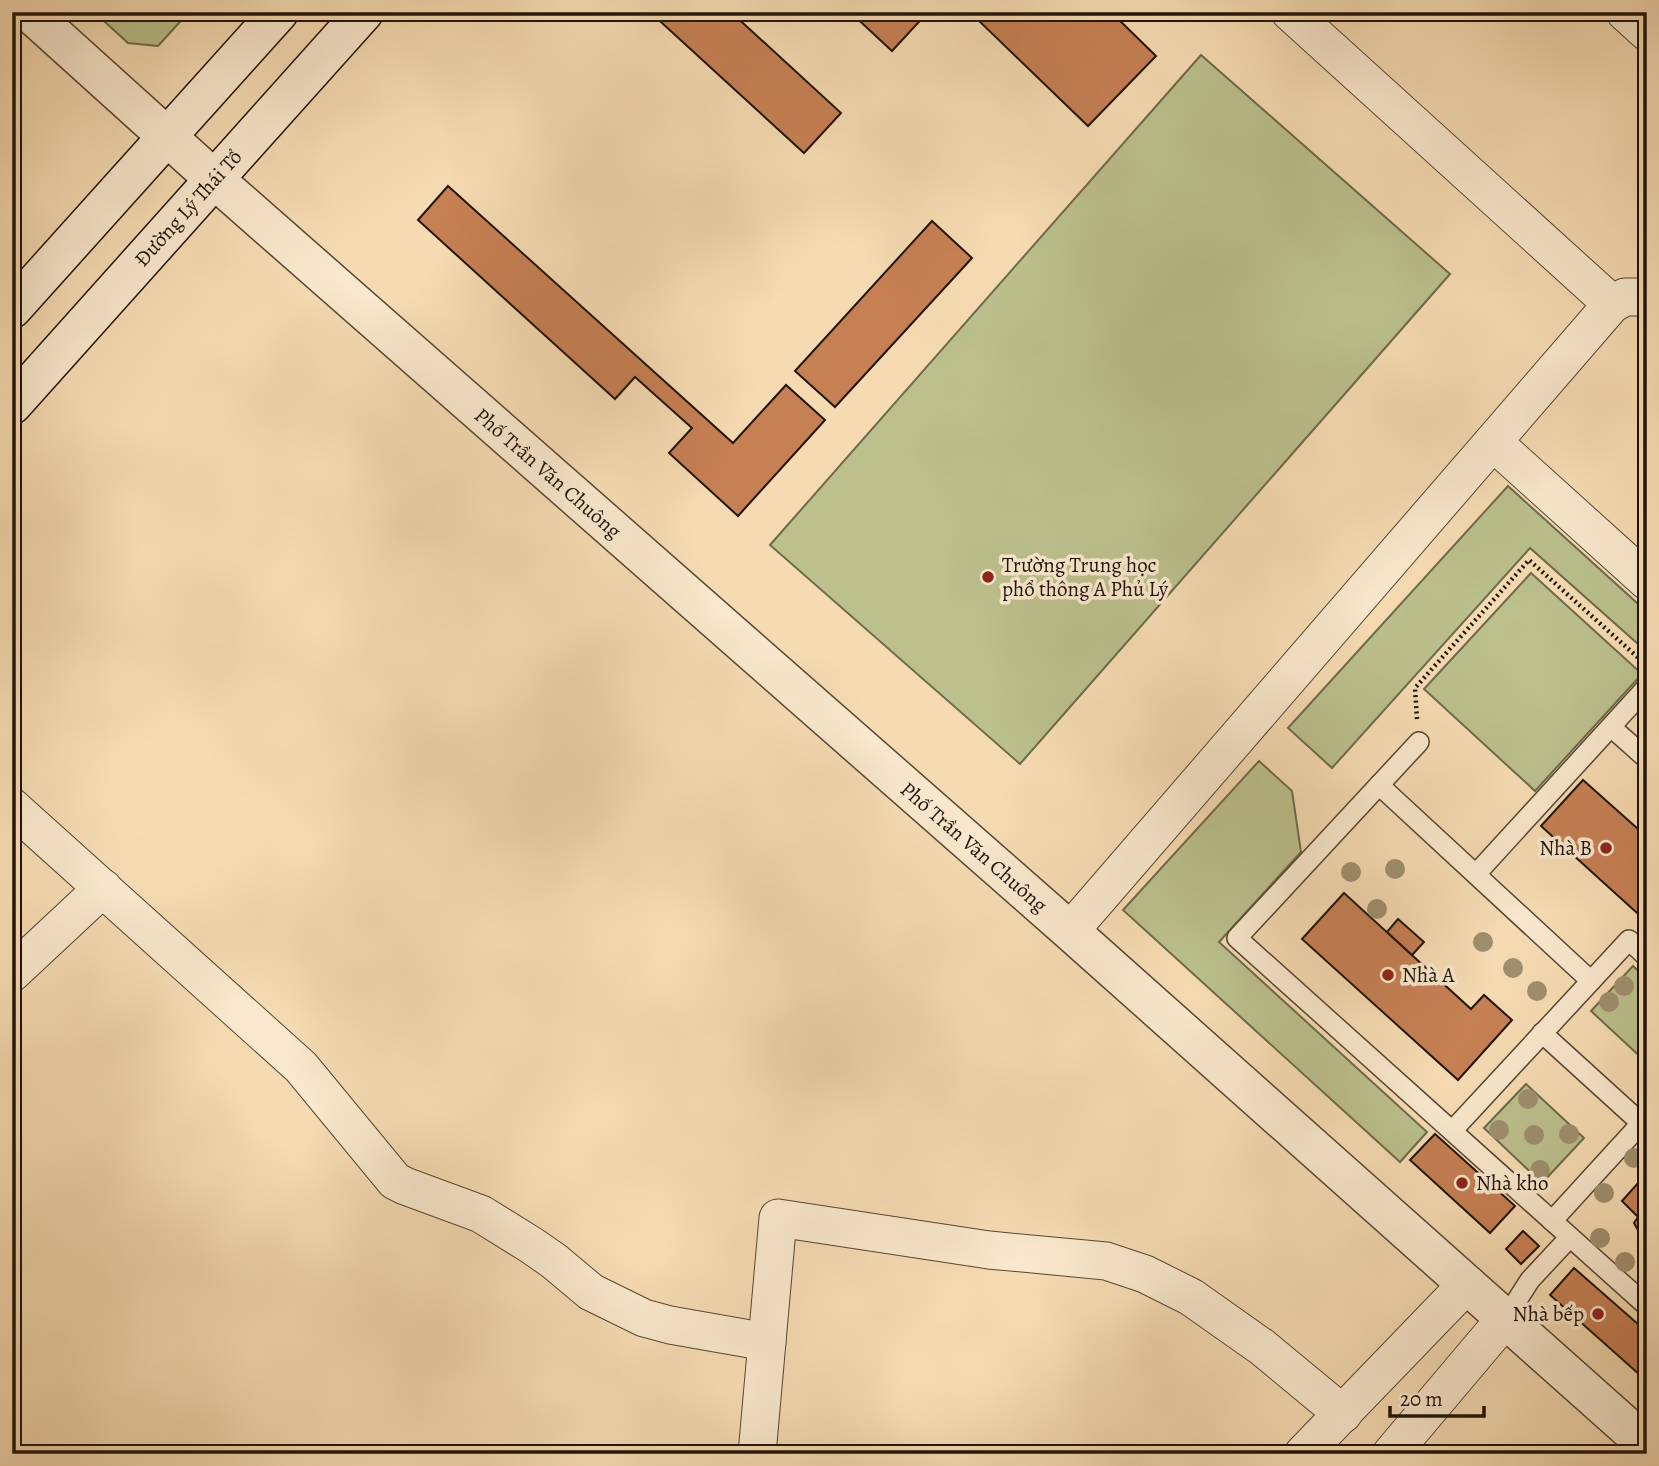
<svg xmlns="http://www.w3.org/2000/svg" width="1659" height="1466" font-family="Alegreya,serif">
<rect width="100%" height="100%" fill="#f6dbb2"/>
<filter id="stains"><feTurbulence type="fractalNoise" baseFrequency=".00286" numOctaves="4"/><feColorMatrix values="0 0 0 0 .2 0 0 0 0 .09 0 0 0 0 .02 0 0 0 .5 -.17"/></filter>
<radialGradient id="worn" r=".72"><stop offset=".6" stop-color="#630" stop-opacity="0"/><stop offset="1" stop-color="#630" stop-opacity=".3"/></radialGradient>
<g fill="#bbc08d" stroke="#6e6a4b" stroke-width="2">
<path d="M94,12H189L158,46L128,43Z"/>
<path d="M1201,55L1450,274L1020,764L770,545Z"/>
<path d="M1508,486L1647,612V652L1530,548L1332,768L1288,728Z"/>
<path d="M1531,573L1642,674L1535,791L1424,689Z"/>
<path d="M1259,761L1292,791L1301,852L1219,942L1427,1132L1400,1162L1123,910Z"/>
<path d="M1633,966L1647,979V1063L1591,1011Z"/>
<path d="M1526,1084L1584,1138L1542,1183L1484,1128Z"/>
</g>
<g fill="#c68054" stroke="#211409" stroke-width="2">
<path d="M650,12H731L841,113L804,153Z"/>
<path d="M850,12H928L892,51Z"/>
<path d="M983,12H1111L1156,56L1088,126L977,19Z"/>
<path d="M448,186L733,443L786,385L825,420L738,516L669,453L692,428L635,377L615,399L418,220Z"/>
<path d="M932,221L972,258L835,407L795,371Z"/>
<path d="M1583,780L1647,837V922L1541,826Z"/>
<path d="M1344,893L1471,1009L1484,995L1512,1020L1458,1080L1302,939Z"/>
<path d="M1398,919L1424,942L1412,955L1387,932Z"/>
<path d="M1435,1134L1515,1206L1490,1233L1410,1160Z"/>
<path d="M1647,1173V1246L1634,1223L1638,1217L1622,1201Z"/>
<path d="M1523,1231L1539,1246L1521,1264L1506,1249Z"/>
<path d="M1574,1268L1647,1332V1367L1640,1375L1550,1295Z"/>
</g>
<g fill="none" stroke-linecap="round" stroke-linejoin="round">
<g stroke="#564633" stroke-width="22">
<g id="service">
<path d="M1611,727L1647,759"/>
<path d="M1419,742L1237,938L1647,1306"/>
<path d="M1379,785L1591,981"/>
<path d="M1476,874L1647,687"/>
<path d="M1542,1033L1641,1123"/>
<path d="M1452,1131L1629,940L1647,957"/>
<path d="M1552,1221L1647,1117"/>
<path d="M1505,1319L1530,1280L1570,1237"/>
</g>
</g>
<g stroke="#564633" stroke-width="39">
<g id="minor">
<path d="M1290,12L1612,304"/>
<path d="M1625,12L1647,32"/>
<path d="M1493,442L1647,581"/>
<path d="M12,807L301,1067L395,1181L405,1186L481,1214L531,1245L554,1261L591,1292L644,1318L670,1325L767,1342"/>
<path d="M1070,931L1612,304L1625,297H1647"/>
<path d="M12,973L103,888"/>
<path d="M757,1454L778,1218L989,1250L1106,1261L1145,1274L1191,1297L1262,1347L1343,1414"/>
<path d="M1303,1454L1467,1284"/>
<path d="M1391,1454L1505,1319"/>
</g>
</g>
<g stroke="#564633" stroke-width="41">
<path id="tertiary" d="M29,12L214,179L1070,931L1647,1445"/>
</g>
<g stroke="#211409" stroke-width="41">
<g id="secondary">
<path d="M12,309L279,12"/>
<path d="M12,405L364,12"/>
</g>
</g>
<path stroke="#211409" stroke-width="4.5" stroke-dasharray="2 3.5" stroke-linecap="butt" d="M1417,719L1415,688L1529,560L1643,662"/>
<use href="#service" stroke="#f9e8cd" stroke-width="19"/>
<use href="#minor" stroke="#f9e8cd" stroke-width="37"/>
<use href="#tertiary" stroke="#f9e8cd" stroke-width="38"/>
<use href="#secondary" stroke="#f9e8cd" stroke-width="38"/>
</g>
<g fill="#9f8f6e">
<circle cx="1395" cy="869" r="10"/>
<circle cx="1351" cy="872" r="10"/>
<circle cx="1377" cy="909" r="10"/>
<circle cx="1483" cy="942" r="10"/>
<circle cx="1513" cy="968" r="10"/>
<circle cx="1624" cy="986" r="10"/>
<circle cx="1537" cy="991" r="10"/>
<circle cx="1609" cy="1002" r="10"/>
<circle cx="1528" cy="1099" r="10"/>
<circle cx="1499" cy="1130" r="10"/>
<circle cx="1569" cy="1134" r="10"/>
<circle cx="1534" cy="1135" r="10"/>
<circle cx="1634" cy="1158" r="10"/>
<circle cx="1540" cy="1170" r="10"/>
<circle cx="1604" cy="1193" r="10"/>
<circle cx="1600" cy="1238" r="10"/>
<circle cx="1625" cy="1262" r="10"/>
</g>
<g fill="#8f2418" stroke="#f9e8cd" stroke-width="2.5">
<circle cx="988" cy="577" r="7"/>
<circle cx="1606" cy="848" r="7"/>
<circle cx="1388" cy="975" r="7"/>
<circle cx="1462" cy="1183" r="7"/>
<circle cx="1598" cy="1314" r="7"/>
</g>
<g text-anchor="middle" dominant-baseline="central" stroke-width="7" stroke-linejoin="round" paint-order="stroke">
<g font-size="21" fill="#211409" stroke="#f9e8cd">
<text transform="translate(188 208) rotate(-48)">Đường Lý Thái Tổ</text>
<text transform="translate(548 473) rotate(41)">Phố Trần Văn Chuông</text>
<text transform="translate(974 847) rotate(41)">Phố Trần Văn Chuông</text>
</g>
<g font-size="21" fill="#211409" stroke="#f9e8cd" text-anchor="start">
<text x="1002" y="565">Trường Trung học<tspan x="1002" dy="24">phổ thông A Phủ Lý</tspan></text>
<text x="1592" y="848" text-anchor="end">Nhà B</text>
<text x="1402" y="975">Nhà A</text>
<text x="1476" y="1183">Nhà kho</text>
<text x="1584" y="1314" text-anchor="end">Nhà bếp</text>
</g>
</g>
<rect width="1659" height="1466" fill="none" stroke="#f6dbb2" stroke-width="42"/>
<rect x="14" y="14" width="1631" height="1438" fill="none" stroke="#211409" stroke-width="3.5"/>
<rect x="21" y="21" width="1617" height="1424" fill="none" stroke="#211409" stroke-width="2"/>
<path d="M1390 1406v10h94v-10" fill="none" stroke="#211409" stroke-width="3.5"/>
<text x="1400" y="1406" font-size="21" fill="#211409" stroke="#f9e8cd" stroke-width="5" paint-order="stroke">20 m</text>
<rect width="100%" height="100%" filter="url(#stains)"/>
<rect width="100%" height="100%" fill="url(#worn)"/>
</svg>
